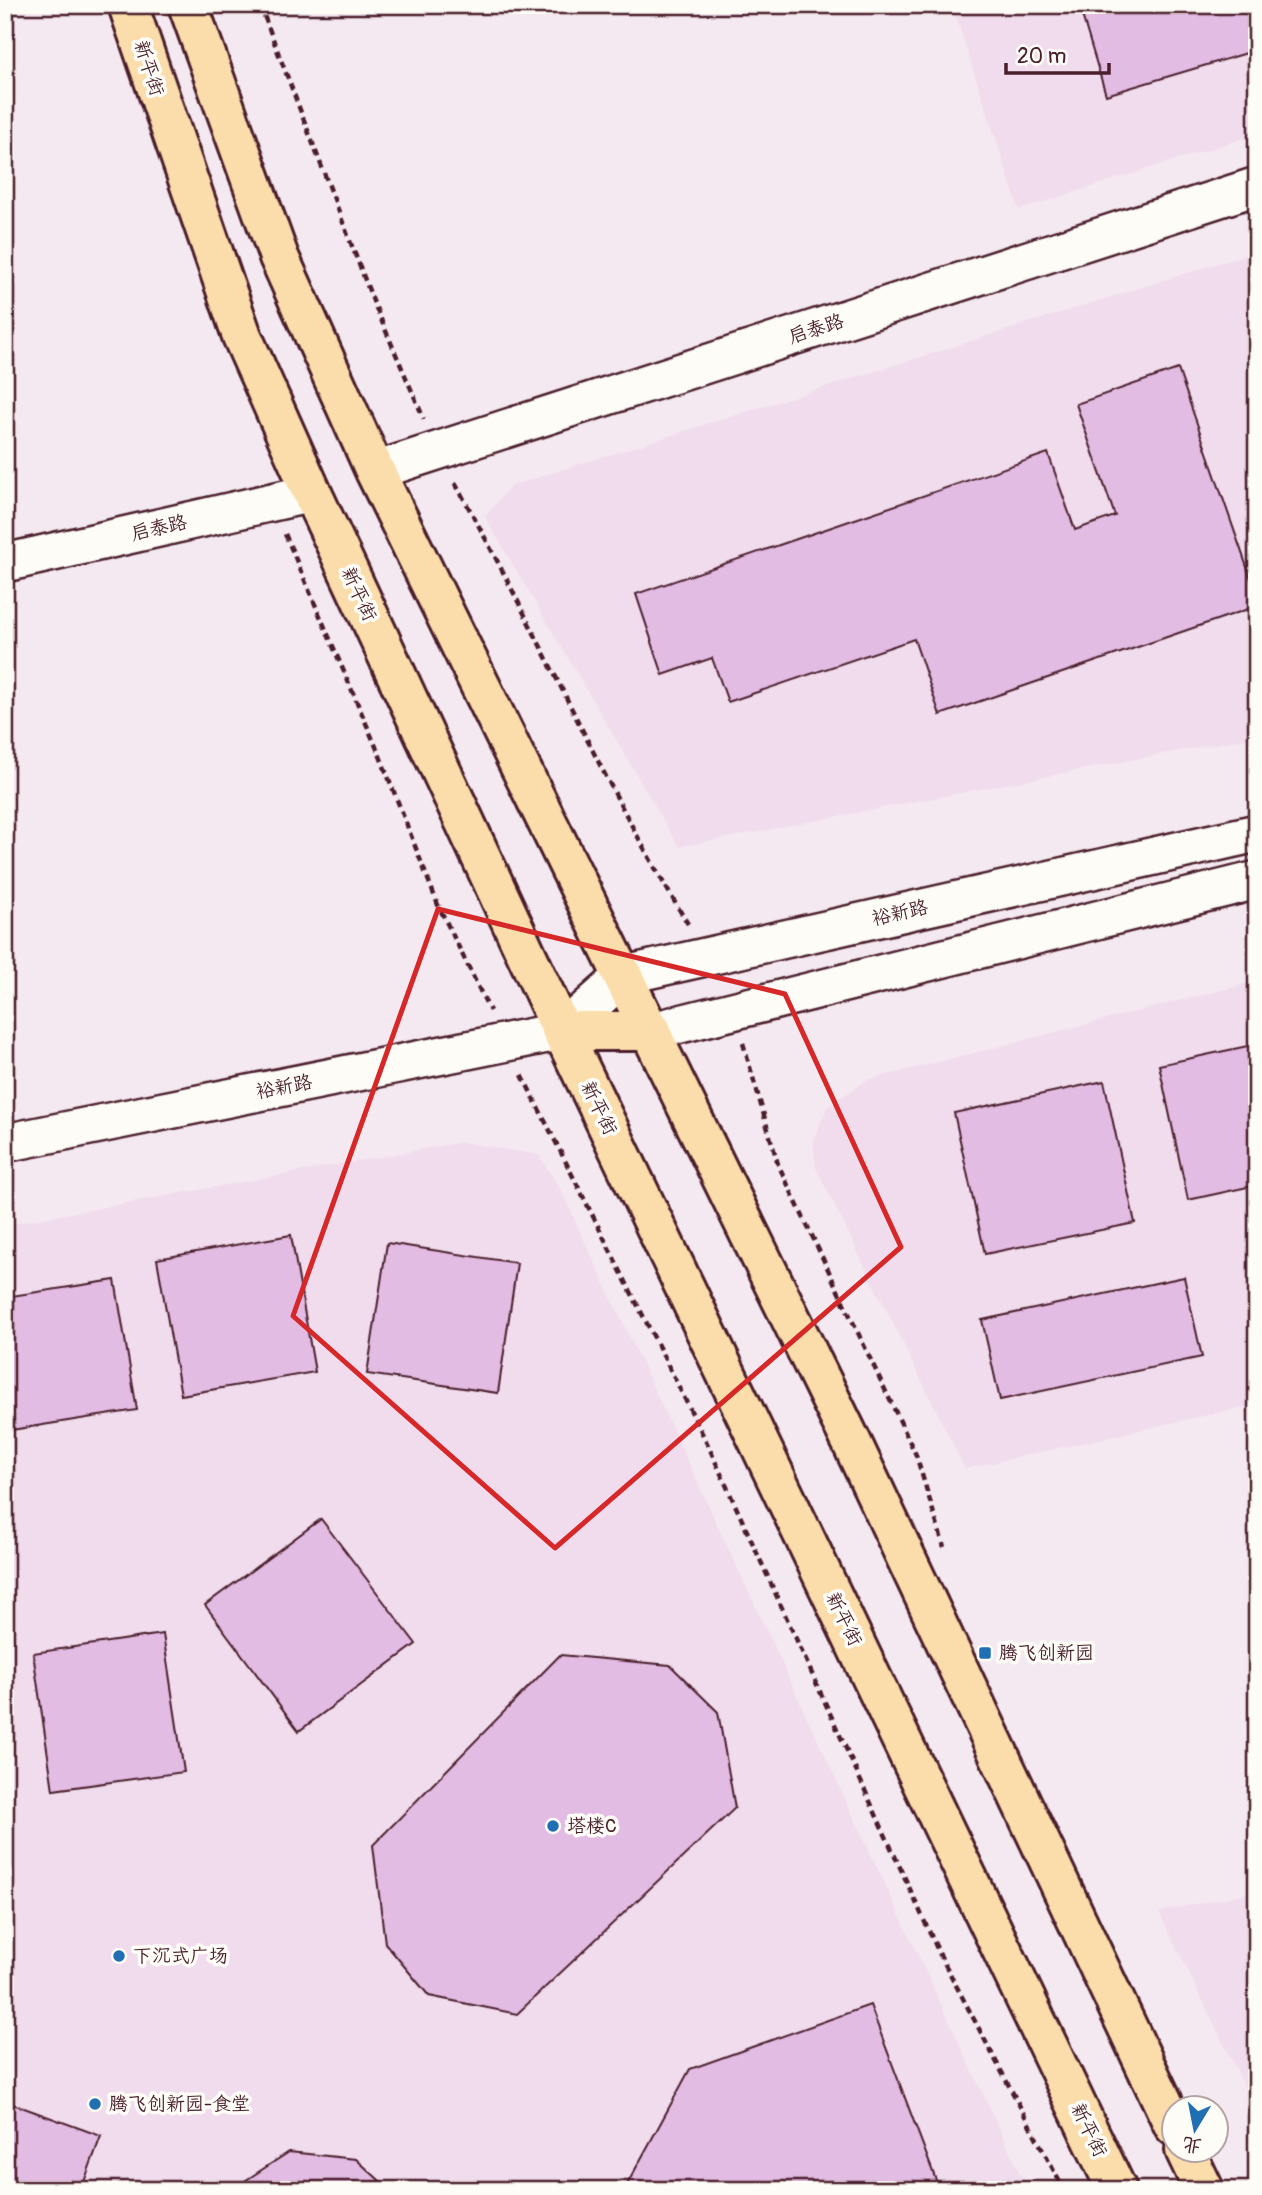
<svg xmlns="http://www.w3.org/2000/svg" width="1262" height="2195" font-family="Pangolin,'LXGW WenKai TC',sans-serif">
<rect width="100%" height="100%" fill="#f5e9f1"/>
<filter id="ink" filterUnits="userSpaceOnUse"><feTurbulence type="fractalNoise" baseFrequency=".0143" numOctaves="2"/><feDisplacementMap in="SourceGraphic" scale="14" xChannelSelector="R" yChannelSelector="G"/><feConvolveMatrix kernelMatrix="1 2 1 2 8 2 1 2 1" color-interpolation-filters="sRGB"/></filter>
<g filter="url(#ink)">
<g fill="#f0dced">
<path d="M952,5H1257V134L1019,210Z"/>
<path d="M1257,251V736L679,847L485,517L510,486Z"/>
<path d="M1257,981V1404L965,1469L816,1168L813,1140L827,1107L867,1080Z"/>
<path d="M462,1142L539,1155L561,1190L1028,2190H5V1225Z"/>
<path d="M1257,1891V2112L1159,1912Z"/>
</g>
<g fill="#e3bce4" stroke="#4a1f2b" stroke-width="2">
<path d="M1079,5H1257V50L1106,95Z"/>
<path d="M1178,369L1257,596V606L940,715L914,639L728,702L712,658L663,675L636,594L1048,453L1075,530L1115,516L1076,404Z"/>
<path d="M1257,1044V1185L1188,1200L1159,1065Z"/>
<path d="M1104,1081L1135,1223L985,1254L954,1113Z"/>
<path d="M291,1235L315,1372L181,1395L157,1259Z"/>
<path d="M387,1243L517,1263L498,1393L367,1374Z"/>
<path d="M1184,1277L1202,1357L1000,1400L982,1320Z"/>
<path d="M115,1280L137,1410L5,1431V1297Z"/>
<path d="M321,1519L416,1644L299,1731L205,1605Z"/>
<path d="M163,1634L184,1772L53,1790L33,1653Z"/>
<path d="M560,1655L670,1665L718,1712L735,1808L517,2014L429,1996L385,1943L373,1845Z"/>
<path d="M870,2005L937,2183L917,2190H624L690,2069Z"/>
<path d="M5,2101L101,2136L81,2190H5Z"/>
<path d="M289,2152L356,2159L390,2190H231Z"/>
</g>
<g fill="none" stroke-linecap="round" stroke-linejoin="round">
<g stroke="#4a1f2b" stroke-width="42">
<g id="minor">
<path d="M375,471L1257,186"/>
<path d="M5,563L312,493"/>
<path d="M652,1031L1257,880"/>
<path d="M5,1143L562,1031L625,975L1257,833"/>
</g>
</g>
<g stroke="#4a1f2b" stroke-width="44">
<g id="major">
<path d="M128,5L242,336L312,493L562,1031L1117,2190"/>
<path d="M188,5L279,257L375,471L851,1441L1174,2126"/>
<path d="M562,1031H652"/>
<path d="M1185,2150L1204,2190"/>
</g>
</g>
<g stroke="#4a1f2b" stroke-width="4.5" stroke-dasharray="7 5" stroke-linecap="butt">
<path d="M260,5L373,301L424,419"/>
<path d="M455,483C537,628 601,782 688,924"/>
<path d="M285,534L380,756L438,905L490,1011"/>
<path d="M743,1043L778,1164L916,1455L944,1547"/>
<path d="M522,1075L707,1443L939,1953L1064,2190"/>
</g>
<use href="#minor" stroke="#fdfcf7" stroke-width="37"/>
<use href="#major" stroke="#fbddab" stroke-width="38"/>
</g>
</g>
<path fill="none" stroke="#d62828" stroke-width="5" stroke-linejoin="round" d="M438,909L785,994L901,1247L555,1548L293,1316Z"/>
<g fill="#1f6fb2" stroke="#fdfcf7" stroke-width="2.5">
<rect x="978" y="1646" width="14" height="14" rx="3.5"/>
<circle cx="553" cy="1826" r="7"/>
<circle cx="119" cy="1956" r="7"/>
<circle cx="95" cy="2104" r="7"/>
</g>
<g text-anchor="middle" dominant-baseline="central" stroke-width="7" stroke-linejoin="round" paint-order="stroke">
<g font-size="19" fill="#4a1f2b" stroke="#fdfcf7">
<text transform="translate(149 68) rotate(72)">新平街</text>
<text transform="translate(816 329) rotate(-18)">启泰路</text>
<text transform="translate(159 528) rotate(-13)">启泰路</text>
<text transform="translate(359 594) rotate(65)">新平街</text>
<text transform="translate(900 913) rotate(-13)">裕新路</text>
<text transform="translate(284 1087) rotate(-11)">裕新路</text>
<text transform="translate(599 1108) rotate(64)">新平街</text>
<text transform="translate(844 1619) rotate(64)">新平街</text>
<text transform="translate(1089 2130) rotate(64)">新平街</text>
</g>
<g font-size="19" fill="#4a1f2b" stroke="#fdfcf7" text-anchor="start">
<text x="999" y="1653">腾飞创新园</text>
<text x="567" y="1826">塔楼C</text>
<text x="133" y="1956">下沉式广场</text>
<text x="109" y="2104">腾飞创新园-食堂</text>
</g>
</g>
<rect width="1262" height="2195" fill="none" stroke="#fdfcf7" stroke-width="28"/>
<rect x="14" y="14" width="1234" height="2167" fill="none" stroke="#4a1f2b" stroke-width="2.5" filter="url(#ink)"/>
<g transform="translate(1195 2129) rotate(190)"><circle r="33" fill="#fdfcf7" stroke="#b5a4a5" stroke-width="2"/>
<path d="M0-5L12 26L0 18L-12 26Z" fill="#1f6fb2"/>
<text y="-10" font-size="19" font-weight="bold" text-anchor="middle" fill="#4a1f2b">北</text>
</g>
<path d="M1006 63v10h103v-10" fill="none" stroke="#4a1f2b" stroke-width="3.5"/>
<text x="1017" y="63" font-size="21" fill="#4a1f2b" stroke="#fdfcf7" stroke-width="5" paint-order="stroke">20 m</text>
</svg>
